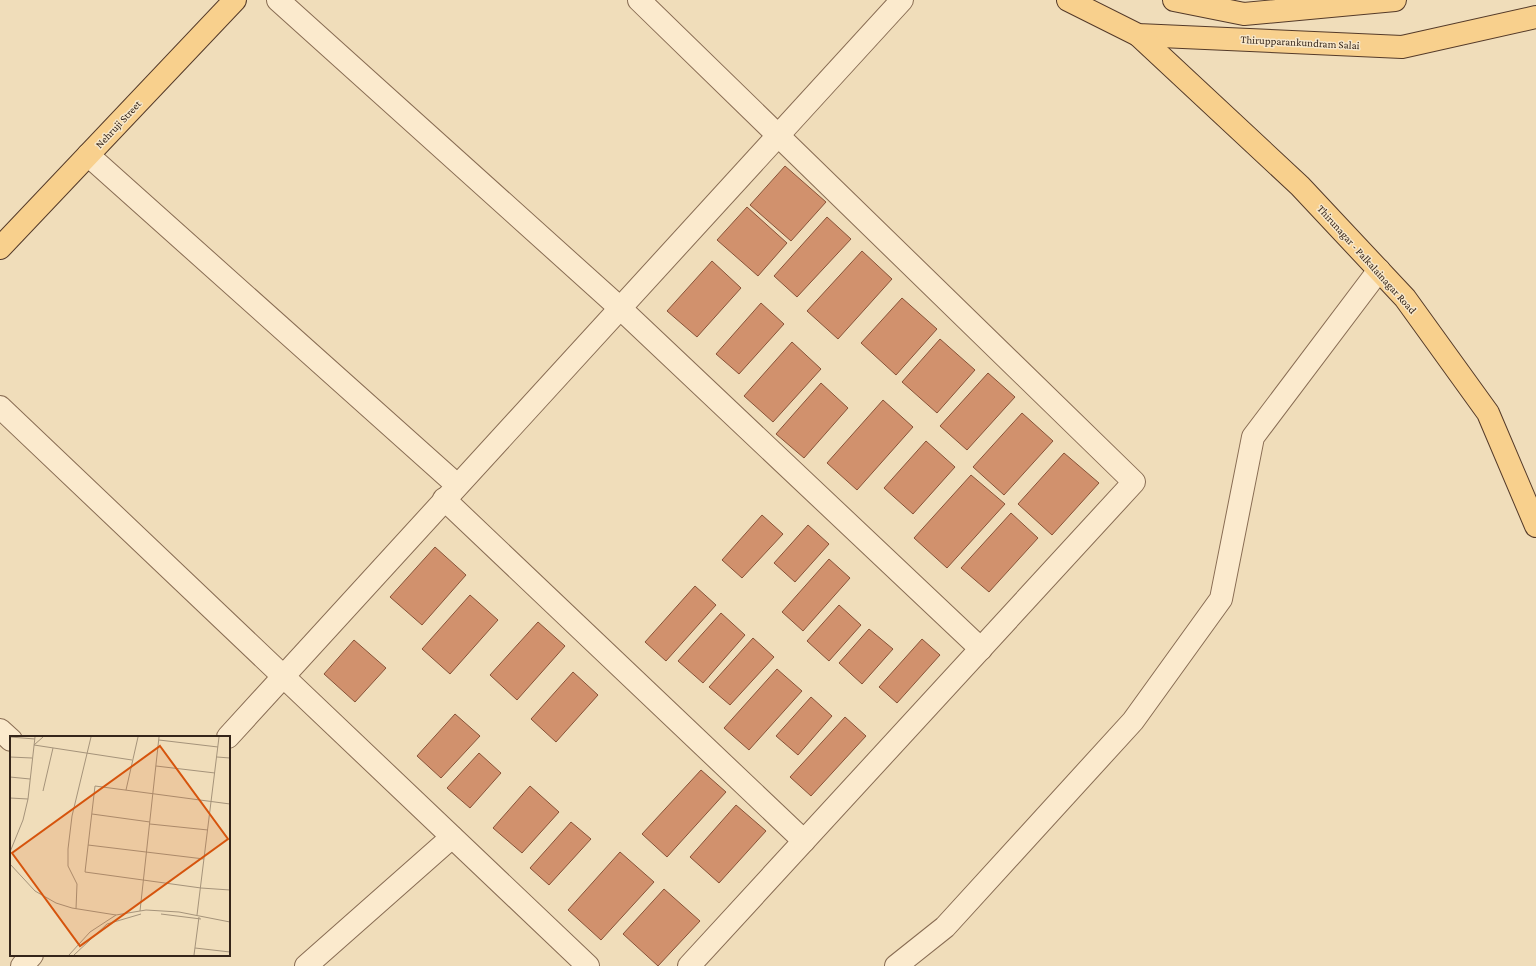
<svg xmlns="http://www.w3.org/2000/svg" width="1536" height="966" font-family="'Crimson Pro',serif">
<rect width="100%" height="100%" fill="#f0ddba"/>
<g fill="#d1916d" stroke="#885338">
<path d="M785,166L826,202L791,241L750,205Z"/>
<path d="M747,207L787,243L758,276L717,240Z"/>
<path d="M827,217L851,239L797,297L774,276Z"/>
<path d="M862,251L892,279L838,339L807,311Z"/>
<path d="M712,261L741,288L697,337L667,311Z"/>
<path d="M902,298L937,329L896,375L861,343Z"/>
<path d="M761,303L784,324L739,374L716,354Z"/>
<path d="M940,339L975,370L937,413L902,382Z"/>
<path d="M792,342L821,369L773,422L744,396Z"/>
<path d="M988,373L1015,397L967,450L940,426Z"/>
<path d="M821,383L848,408L804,458L776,434Z"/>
<path d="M883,400L913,427L857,490L827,463Z"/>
<path d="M1022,413L1053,441L1004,495L973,467Z"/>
<path d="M926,441L955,467L913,514L884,488Z"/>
<path d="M1064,453L1099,483L1052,535L1018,504Z"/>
<path d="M971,475L1005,504L947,568L914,538Z"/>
<path d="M1011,513L1038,538L989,592L961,568Z"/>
<path d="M762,515L783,534L742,578L722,560Z"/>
<path d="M808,525L829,544L795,582L774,563Z"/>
<path d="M435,547L466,575L422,625L390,597Z"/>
<path d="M829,559L850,578L803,631L782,612Z"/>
<path d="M695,586L716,605L666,661L645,642Z"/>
<path d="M470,595L498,620L450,674L422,649Z"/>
<path d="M839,605L861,625L829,661L807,641Z"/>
<path d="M721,613L745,635L703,683L678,661Z"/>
<path d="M538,622L565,646L517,700L490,675Z"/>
<path d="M869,629L893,649L862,684L839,663Z"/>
<path d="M753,638L774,657L730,705L709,687Z"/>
<path d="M922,639L940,655L897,703L879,687Z"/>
<path d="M354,640L386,668L355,702L324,674Z"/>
<path d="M777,669L802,691L749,750L724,728Z"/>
<path d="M573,672L598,695L556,742L531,719Z"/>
<path d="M811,697L832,716L798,755L776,736Z"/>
<path d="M455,714L480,736L441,778L417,756Z"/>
<path d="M845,717L866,736L811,796L790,777Z"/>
<path d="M479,753L501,773L470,808L447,788Z"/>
<path d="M701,770L726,792L667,857L642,834Z"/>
<path d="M530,786L559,812L522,853L493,828Z"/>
<path d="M736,805L766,831L719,883L690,857Z"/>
<path d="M571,822L591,839L549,885L530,868Z"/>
<path d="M620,852L654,882L601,940L568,910Z"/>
<path d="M664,889L700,921L658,966L623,934Z"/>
</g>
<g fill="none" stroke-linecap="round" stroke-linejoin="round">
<g stroke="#886c53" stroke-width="24">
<g id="minor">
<path d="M278,0L620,308L981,649"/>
<path d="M639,0L1134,482L689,966"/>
<path d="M88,155L457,485"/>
<path d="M0,407L588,966"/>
<path d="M444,499L804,841"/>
<path d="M0,730L11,740"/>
<path d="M228,737L902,0"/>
<path d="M22,966L32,955"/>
<path d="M306,966L452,837"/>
<path d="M896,966L945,927L1133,721L1221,599L1253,437L1379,270"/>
</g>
</g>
<g stroke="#543a29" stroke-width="24">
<g id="major">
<path d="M1068,0L1138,35L1402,47L1536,17"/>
<path d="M1174,0L1244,14L1395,0"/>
<path d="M1138,35L1300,186L1405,298L1488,413L1536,526"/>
<path d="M0,248L235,0"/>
</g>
</g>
<use href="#minor" stroke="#fbeacd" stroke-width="22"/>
<use href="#major" stroke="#f8d08d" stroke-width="22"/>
</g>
<g text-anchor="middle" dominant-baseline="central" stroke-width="3" stroke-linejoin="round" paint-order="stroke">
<g font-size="11" fill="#35251a" stroke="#f7e7ca">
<text transform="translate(1300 42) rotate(3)">Thirupparankundram Salai</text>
<text transform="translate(118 124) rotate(-47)">Nehruji Street</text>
<text transform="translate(1367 259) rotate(48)">Thirunagar - Palkalainagar Road</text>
</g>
</g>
<g transform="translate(10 736)">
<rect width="220" height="220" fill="#f0ddba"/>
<path fill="none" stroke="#a5937a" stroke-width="1" d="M0,1L25,3M149,4L208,11M24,9L122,24M24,9L33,1M0,21L22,22M207,21L220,22M146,30L205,37M0,41L20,43M116,54L128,1M33,55L43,12M0,62L18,63M220,68L85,50L75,136L191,152L220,154M82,78L140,86M140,88L198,94M78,109L194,123M0,116L13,84L18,63L25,1M0,128L25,155L46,167L62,172L106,179M66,173L67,148L58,130V113L62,80L81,1M130,175L149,1M151,178L191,183M187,179L209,1M185,212L220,216M59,219L80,196L106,179L136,174L169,176L220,186M64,219L97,188L131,178M184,219L189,181"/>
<path fill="#d6540d" fill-opacity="0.15" stroke="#d6540d" stroke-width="2" d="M150,10L218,103L70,210L2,117Z"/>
<rect width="220" height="220" fill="none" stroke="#35251a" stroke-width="2"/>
</g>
</svg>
